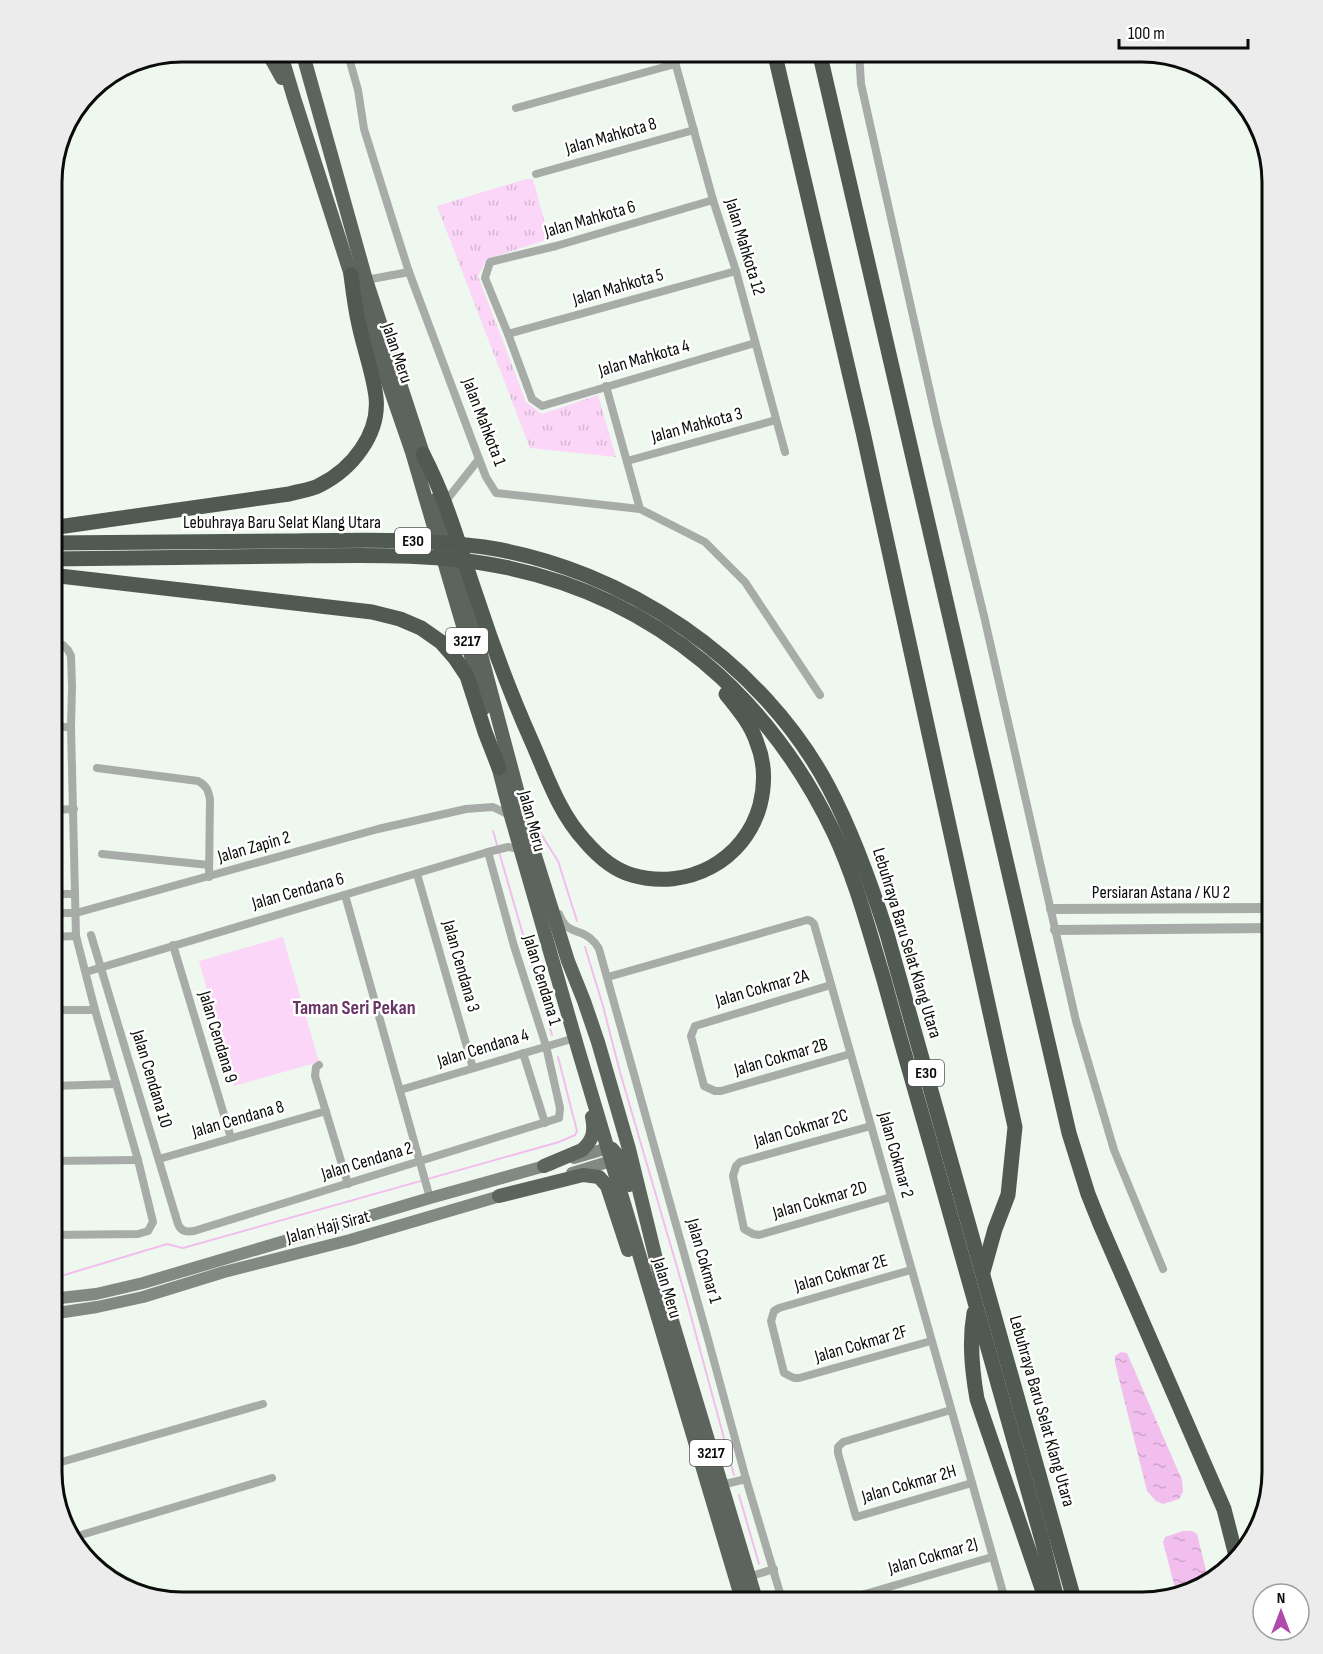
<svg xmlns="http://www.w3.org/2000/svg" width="1323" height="1654" font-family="'Sofia Sans Condensed',sans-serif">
<defs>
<pattern id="park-tufts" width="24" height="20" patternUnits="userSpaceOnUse" patternTransform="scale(1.5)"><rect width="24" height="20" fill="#fbd6f8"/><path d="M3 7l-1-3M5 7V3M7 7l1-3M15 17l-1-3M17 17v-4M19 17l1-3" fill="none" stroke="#d6b6d3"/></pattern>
<pattern id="water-ripples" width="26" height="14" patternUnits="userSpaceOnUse" patternTransform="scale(1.5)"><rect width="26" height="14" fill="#f2beee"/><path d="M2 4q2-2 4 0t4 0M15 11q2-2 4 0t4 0" fill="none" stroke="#cea2cb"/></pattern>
</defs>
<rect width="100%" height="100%" fill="#eff8ef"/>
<path fill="#fbd6f8" d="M283,937L319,1062L234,1086L199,961Z"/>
<path fill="url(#park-tufts)" d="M526,179H533L549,239L487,259L478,276L526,402L542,414L598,395L616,457L530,448L437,206Z"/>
<g fill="url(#water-ripples)">
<path d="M1121,1352L1127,1353L1182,1480L1183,1492L1179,1499L1163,1504L1156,1501L1147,1491L1115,1363V1356Z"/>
<path d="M1183,1531H1192L1197,1534L1209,1582L1176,1592L1163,1542L1165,1537Z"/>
</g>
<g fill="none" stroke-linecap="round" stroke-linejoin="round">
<g stroke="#f2beee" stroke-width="2">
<path d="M535,819L541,834L558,861L577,921"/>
<path d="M493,831L552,1035"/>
<path d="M585,947L603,1006L620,1072L686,1298L734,1475"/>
<path d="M51,1279L167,1244L183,1248L559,1142L575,1135L577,1131L558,1057"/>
<path d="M739,1495L759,1564"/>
</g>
<g stroke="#a8aca8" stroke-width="8">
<path d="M347,51L358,90L364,129L394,225L409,272L479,459L486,477L496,493L640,509L705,542L745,582L820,695"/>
<path d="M672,51L713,200L736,271L785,452"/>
<path d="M859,51L861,84L937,423L984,616L1076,1021L1114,1150L1163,1269"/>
<path d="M516,108L675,64"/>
<path d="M536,174L694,130"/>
<path d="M713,200L556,246L490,262L485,278L508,334L532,399L542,406L755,343"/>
<path d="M366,280L409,272"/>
<path d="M508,334L736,271"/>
<path d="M606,386L640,509"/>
<path d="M627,461L776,420"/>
<path d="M445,502L479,459"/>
<path d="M51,727H71"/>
<path d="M97,768L198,781C207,786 208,790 210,799L209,877"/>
<path d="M51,810L74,809"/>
<path d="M102,854L209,865"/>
<path d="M417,874L473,1068"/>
<path d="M51,894H75"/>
<path d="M345,895L430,1198"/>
<path d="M51,913H76L378,829L466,809L493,807L511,816"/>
<path d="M559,914C568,937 581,927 593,941C596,943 597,946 599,949L708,1339L746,1479L783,1603"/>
<path d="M91,935L178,1224C181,1232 187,1232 194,1231L559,1118L560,1108L546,1046L514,946L488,852"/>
<path d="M51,937L76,936"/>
<path d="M173,945L231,1138"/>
<path d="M86,972L488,852L508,847L521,849"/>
<path d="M608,977L807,920L811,921L814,924L1006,1603"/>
<path d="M831,985L695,1026L691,1036L704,1086L715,1091H721L850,1054"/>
<path d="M51,1010H95"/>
<path d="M523,1053L545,1123"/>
<path d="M319,1065L316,1067L315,1076L348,1184"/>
<path d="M51,1086L116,1084"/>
<path d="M400,1090L575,1038"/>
<path d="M871,1126L740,1162L736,1166L733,1176L744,1229L753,1234L759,1235L891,1197"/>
<path d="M159,1159L326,1111"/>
<path d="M51,1161L138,1160"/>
<path d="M51,1235L138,1234L148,1231L153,1222L138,1160L95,1010L76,936L71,727L72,687L71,656L68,650L63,645L51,644"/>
<path d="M911,1270L779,1308L774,1311L771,1321L784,1373L794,1378H799L931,1341"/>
<path d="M951,1410L843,1442L838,1447V1453L856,1517L972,1483"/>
<path d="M51,1465L263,1404"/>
<path d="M721,1485L746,1479"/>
<path d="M71,1538L272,1478"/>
<path d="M748,1577L774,1569"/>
<path d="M853,1603L858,1596L992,1557"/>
</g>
<g stroke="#a8aca8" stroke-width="10">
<path d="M1051,909L1272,908"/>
<path d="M1055,930L1272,928"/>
</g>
<g stroke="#828882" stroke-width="12">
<path d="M574,1158L608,1148"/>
<path d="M572,1173L611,1161"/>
<path d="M51,1299L96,1294L143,1283L430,1198L552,1164"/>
<path d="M51,1314L97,1307L143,1297L224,1272L350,1240L507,1194"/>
</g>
<g stroke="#5c645d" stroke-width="14">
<path d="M267,51L282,78"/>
<path d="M280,51L294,98L351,275L412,452L466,636L484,708"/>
<path d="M302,51L366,280L426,463"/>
<path d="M437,499L475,632L532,846L568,961L584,1001L598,1042L629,1149L667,1304L757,1603"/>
<path d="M496,758L511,816L578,1049L743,1603"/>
<path d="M609,1148L612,1149L621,1159L629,1185"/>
<path d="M544,1166L582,1150C593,1140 595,1132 592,1117"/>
<path d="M499,1196L583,1175L599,1177L607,1186L628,1250"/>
</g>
<g stroke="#515a52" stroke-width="15">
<path d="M774,51L863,432L1015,1127L1008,1195L995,1229L983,1272"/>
<path d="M819,51L1069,1133L1088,1194L1100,1224L1224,1509L1236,1556"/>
<path d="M423,454C431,470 439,487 445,504C457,535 466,567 477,598C493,647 511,695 532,742C547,776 559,813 585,841C597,855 614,870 632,875C687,891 745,861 760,805C765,785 765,763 757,743C751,724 738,709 726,694"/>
<path d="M51,528L289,494C299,491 311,490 320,485C352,469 380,434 376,397C373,372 364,349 359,325C355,308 353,291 351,275"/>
<path d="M51,543C130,542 209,541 288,541C354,540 420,538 484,547C624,568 761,661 828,786C853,833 871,884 887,934L1075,1603"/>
<path d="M51,559C133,558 215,557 297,556C368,555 440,553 509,568C658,600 769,697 834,833C856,880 869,931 884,980C899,1035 915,1090 931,1146C968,1277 1005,1409 1042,1540L1058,1603"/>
<path d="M51,575L372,612L400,619L421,628L441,642L455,658L467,676L485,732L499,768"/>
<path d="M974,1313C969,1342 972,1370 977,1399L1047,1603"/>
</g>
</g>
<g text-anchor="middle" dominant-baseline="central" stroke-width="5" stroke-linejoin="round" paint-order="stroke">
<g fill="#fff" stroke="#535553" stroke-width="1.5">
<rect x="395" y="528" width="36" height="26" rx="4.5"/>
<rect x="446" y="628" width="42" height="26" rx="4.5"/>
<rect x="908" y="1060" width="36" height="26" rx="4.5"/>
<rect x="690" y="1440" width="42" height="26" rx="4.5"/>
</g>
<g font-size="16" font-weight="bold" fill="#090c09">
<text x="413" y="541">E30</text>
<text x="467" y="641">3217</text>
<text x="926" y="1073">E30</text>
<text x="711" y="1453">3217</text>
</g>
<g font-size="18" fill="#090c09" stroke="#fff">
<text transform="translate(611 136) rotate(-16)">Jalan Mahkota 8</text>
<text transform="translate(590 219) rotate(-16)">Jalan Mahkota 6</text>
<text transform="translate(745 247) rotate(73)">Jalan Mahkota 12</text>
<text transform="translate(618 287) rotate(-16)">Jalan Mahkota 5</text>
<text transform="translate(397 353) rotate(71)">Jalan Meru</text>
<text transform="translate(644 358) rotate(-16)">Jalan Mahkota 4</text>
<text transform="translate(484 422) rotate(69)">Jalan Mahkota 1</text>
<text transform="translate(697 425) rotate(-15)">Jalan Mahkota 3</text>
<text x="282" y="522">Lebuhraya Baru Selat Klang Utara</text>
<text transform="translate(532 821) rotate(75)">Jalan Meru</text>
<text transform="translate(254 847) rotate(-16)">Jalan Zapin 2</text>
<text transform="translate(298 891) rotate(-16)">Jalan Cendana 6</text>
<text x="1161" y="892">Persiaran Astana / KU 2</text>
<text transform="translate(907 943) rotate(73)">Lebuhraya Baru Selat Klang Utara</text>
<text transform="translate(461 966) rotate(74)">Jalan Cendana 3</text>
<text transform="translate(542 980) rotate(73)">Jalan Cendana 1</text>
<text transform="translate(762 988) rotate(-16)">Jalan Cokmar 2A</text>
<text transform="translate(218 1037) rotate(73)">Jalan Cendana 9</text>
<text transform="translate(483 1048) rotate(-17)">Jalan Cendana 4</text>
<text transform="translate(781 1057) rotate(-16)">Jalan Cokmar 2B</text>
<text transform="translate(152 1079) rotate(73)">Jalan Cendana 10</text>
<text transform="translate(238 1119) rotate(-16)">Jalan Cendana 8</text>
<text transform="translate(801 1128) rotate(-16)">Jalan Cokmar 2C</text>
<text transform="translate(896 1155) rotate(74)">Jalan Cokmar 2</text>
<text transform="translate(367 1161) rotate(-17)">Jalan Cendana 2</text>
<text transform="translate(820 1200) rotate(-16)">Jalan Cokmar 2D</text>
<text transform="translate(328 1227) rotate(-15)">Jalan Haji Sirat</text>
<text transform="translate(704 1261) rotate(74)">Jalan Cokmar 1</text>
<text transform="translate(841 1273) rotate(-16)">Jalan Cokmar 2E</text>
<text transform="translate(667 1288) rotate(73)">Jalan Meru</text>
<text transform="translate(861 1344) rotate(-16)">Jalan Cokmar 2F</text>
<text transform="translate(1042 1411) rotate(74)">Lebuhraya Baru Selat Klang Utara</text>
<text transform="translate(909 1484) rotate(-16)">Jalan Cokmar 2H</text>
<text transform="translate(933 1556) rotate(-16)">Jalan Cokmar 2J</text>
</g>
<g font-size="20" font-weight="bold" fill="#683565" stroke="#fff">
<text x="354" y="1008">Taman Seri Pekan</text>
</g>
</g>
<path d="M0 0H1323V1654H0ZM182 62H1142A120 120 0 0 1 1262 182V1472A120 120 0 0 1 1142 1592H182A120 120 0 0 1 62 1472V182A120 120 0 0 1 182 62Z" fill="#ebeceb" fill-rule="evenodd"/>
<path fill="none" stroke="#090c09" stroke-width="3" d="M182 62H1142A120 120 0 0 1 1262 182V1472A120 120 0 0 1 1142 1592H182A120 120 0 0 1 62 1472V182A120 120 0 0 1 182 62Z"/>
<g transform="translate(1281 1612)"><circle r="28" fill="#ffffff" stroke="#9d9e9d" stroke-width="1.5"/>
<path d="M0-4.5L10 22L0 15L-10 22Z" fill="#b14aad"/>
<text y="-9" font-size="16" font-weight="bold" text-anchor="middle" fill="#090c09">N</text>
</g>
<path d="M1119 39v9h129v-9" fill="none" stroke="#090c09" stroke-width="3"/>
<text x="1128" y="39" font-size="18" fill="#090c09" stroke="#ffffff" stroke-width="4.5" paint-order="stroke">100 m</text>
</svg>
